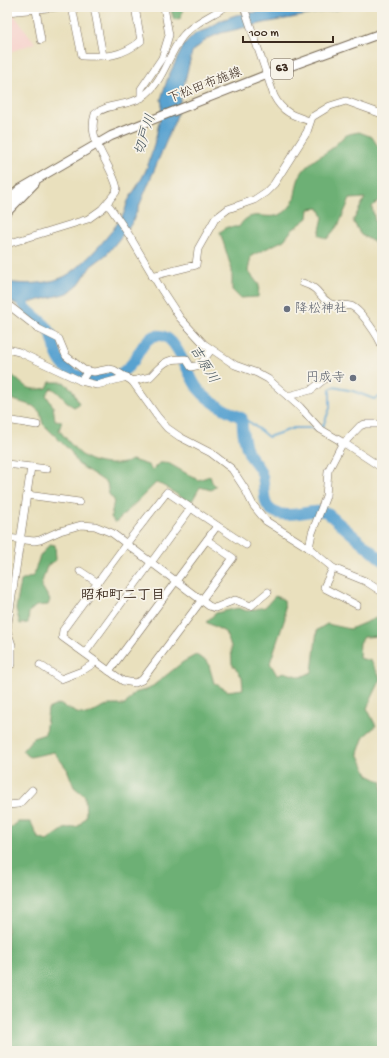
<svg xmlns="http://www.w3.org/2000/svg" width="389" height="1058" font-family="'Gochi Hand','Klee One',sans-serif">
<rect width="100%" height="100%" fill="#f7f3e8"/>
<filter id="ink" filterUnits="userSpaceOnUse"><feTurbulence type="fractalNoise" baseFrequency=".025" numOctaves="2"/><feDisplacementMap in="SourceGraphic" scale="8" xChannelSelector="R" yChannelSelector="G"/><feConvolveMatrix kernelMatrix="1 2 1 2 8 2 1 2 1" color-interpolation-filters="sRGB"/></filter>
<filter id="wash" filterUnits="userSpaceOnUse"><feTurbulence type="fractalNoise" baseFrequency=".012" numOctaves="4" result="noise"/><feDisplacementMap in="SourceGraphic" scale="16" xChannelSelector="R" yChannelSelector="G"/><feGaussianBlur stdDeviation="0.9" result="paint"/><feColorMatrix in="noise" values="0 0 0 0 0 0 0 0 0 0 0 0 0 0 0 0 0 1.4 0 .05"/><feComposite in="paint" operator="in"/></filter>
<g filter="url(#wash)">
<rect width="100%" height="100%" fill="#e9e0bd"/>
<path fill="#f7d0cb" d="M14,15L35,43L7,53V67V17Z"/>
<g fill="#6db074" stroke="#546d49">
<path d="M170,7H185L183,8L181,18L174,20Z"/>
<path d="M359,132L372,137L379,148L382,150V197L372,207L375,221L382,230V246L361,235L353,221L365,198L350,199L339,224L327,239L319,235L323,217L319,208L309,209L308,218L292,230L284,240L251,256L248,271L259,285L258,297L240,298L232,290V270L220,232L227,227H239C252,204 270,226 287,210C299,198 293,188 301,174C308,162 320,157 331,149C337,145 341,137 347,135C351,133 355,133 359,132Z"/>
<path d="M7,372C23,381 23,393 47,388L50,382H63L72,389L79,404L74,407C64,402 61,392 51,388L46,395L53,406L55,420L62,421L59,430C75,449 83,463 110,464C118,464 125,464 132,460L148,465L152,470L159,463H168L198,480L210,476L212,482L216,486L211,490L200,487L192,501C180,500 169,486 156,483L115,523L111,517L114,500L109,494L107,483L78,464L71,452L43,424L40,412L33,406L7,398Z"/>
<path d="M50,544L55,545L56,560L47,566L41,585L50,600L48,605L36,606L29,612L28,623L20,624L16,609L21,581L33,576L40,556Z"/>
<path d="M275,596L284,600L285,618L270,663L277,675L283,672L301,677L312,672L317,630L327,624L350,629L376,618L382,621V636L364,637L360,643L359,658L371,661L381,679L367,708L376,726L364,736L358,753L368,775L382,782V1051H7V831L18,822H31L38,838L47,841L64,829L79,826L86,816L85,796L74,787L67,769L54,752L30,757L22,751L33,738L45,734L48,709L59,704L77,713L87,715L109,705H125L134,693L149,689L183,662L196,655L208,662L214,683L228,691L243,689L242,677L232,664L231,646L225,632L206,622L216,613L238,608L247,611L265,607Z"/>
</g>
<path fill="#58a2d0" stroke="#4a6677" d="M291,7H351L264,23L221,33L207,39L192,52L176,118L132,223L107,254L91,266L79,284L68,293L28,303L16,304L7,299V282C24,285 45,284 61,278C79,272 115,230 124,213C126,209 126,205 128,201C135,188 144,178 149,162C155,143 159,124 162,105L161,99L168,77L184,45L196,33L205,30L222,20L236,15Z"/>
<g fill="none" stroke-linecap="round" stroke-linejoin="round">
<g stroke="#58a2d0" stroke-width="2">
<path d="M256,7L260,13"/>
<path d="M242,418L251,423L268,437L294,428H316"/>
<path d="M320,427L323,426L330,408V389L334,387L353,391L374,399L382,396"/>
</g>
<path stroke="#58a2d0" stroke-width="11" d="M20,296C24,312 37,315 47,327C53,334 54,347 57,355C66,377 94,384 114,376C122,374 128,368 133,362C140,352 147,331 163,336C179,340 188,378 199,390C211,404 226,410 242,418C242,430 244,443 249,454C252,460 258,465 261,472C268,487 257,510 281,514C297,517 310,508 326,512L382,560"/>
</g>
</g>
<g filter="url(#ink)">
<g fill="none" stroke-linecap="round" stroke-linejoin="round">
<g stroke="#786a56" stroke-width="8">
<g id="minor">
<path d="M72,7L82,56C107,57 121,57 141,41L135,7"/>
<path d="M94,7L103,56"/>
<path d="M244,7L274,96C282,112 293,116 310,121"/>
<path d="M36,10L41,40"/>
<path d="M7,12L58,7"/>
<path d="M141,98V89L162,58L169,35L164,7"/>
<path d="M106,205L110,207L129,235L161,289L180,318L204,344L235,365L257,373L268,379L300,407L320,429L344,443L382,468"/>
<path d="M7,244L88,219L102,209L116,192L117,188C112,164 86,141 95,114C109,102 132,107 146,94C164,79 168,55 182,37C192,24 211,16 225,7"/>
<path d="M152,276L196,265L198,249L215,219L228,209L254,200L266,192L274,184L307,132L312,117L330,106L346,101L382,114"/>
<path d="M303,283C321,289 317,295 329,303C336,307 344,304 351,306C360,309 380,338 382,347"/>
<path d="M7,304L39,329L59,339L66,356L84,370L94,372L109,369L114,370L132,381L157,416L167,428L180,437L211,453L232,469L245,489L253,505L266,521L309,548L333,568L365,581L382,592"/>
<path d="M7,349L19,352L81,381L88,371"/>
<path d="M81,381L97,385L127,377"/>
<path d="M132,381L150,377C163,364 165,358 186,359L191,367L200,365L211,350"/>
<path d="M288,396L311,390L326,378"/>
<path d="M7,420L37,425"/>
<path d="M7,464L47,469"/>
<path d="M27,495L79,502"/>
<path d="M7,538L34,541L40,540L60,531L81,525L95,526L112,533L209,606L215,608L235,600L251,606L268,592"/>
<path d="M207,540L233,558L142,680L135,683L123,681L62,637L63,630L126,544L167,492L246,545"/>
<path d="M309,548L312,533L326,496L328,471L341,446L360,426L365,424H382"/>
<path d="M333,568L324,587L326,589L357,605"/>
<path d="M80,571L98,583"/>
<path d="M85,653L191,508"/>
<path d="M12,664V645L7,630L31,467"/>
<path d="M40,665L61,679L82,671L96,662"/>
<path d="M109,671L217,526"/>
<path d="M7,805L19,804L32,790"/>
</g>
</g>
<g stroke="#786a56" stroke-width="10">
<g id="major">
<path d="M7,201L20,189L111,136L266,75L382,33"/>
<path d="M7,212L35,183"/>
</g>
</g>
<use href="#minor" stroke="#fff" stroke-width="7"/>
<use href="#major" stroke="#fff" stroke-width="8"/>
</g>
</g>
<g fill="#6b7280" stroke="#f7f3e8" stroke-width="1.5">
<circle cx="287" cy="309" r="4"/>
<circle cx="353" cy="378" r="4"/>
</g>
<g text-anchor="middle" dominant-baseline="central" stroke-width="3.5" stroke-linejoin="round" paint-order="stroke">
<rect fill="#f7f3e8" stroke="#73665b" stroke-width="1" x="271" y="59" width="22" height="20" rx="3"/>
<g font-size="12" font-weight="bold" fill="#3b2a1e">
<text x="282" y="69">63</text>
</g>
<g font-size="13" fill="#3b2a1e" stroke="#f7f3e8">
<text transform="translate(205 86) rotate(-21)">下松田布施線</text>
</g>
<g font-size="13" fill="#5b616d" stroke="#f7f3e8" text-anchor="start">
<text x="295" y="309">降松神社</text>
<text x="345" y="378" text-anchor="end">円成寺</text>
</g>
<g font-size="14" font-style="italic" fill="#45545c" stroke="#f7f3e8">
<text transform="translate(146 135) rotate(-72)">切戸川</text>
<text transform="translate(203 365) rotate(59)">吉原川</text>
</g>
<g font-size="14" font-weight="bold" fill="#3b2a1e" stroke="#f7f3e8">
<text x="123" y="596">昭和町二丁目</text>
</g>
</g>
<rect width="389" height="1058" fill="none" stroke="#f7f3e8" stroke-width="24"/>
<path d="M243 36v6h90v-6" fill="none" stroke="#3b2a1e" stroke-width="2"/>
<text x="249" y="36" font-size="12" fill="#3b2a1e" stroke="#f7f3e8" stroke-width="3" paint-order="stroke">100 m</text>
</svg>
